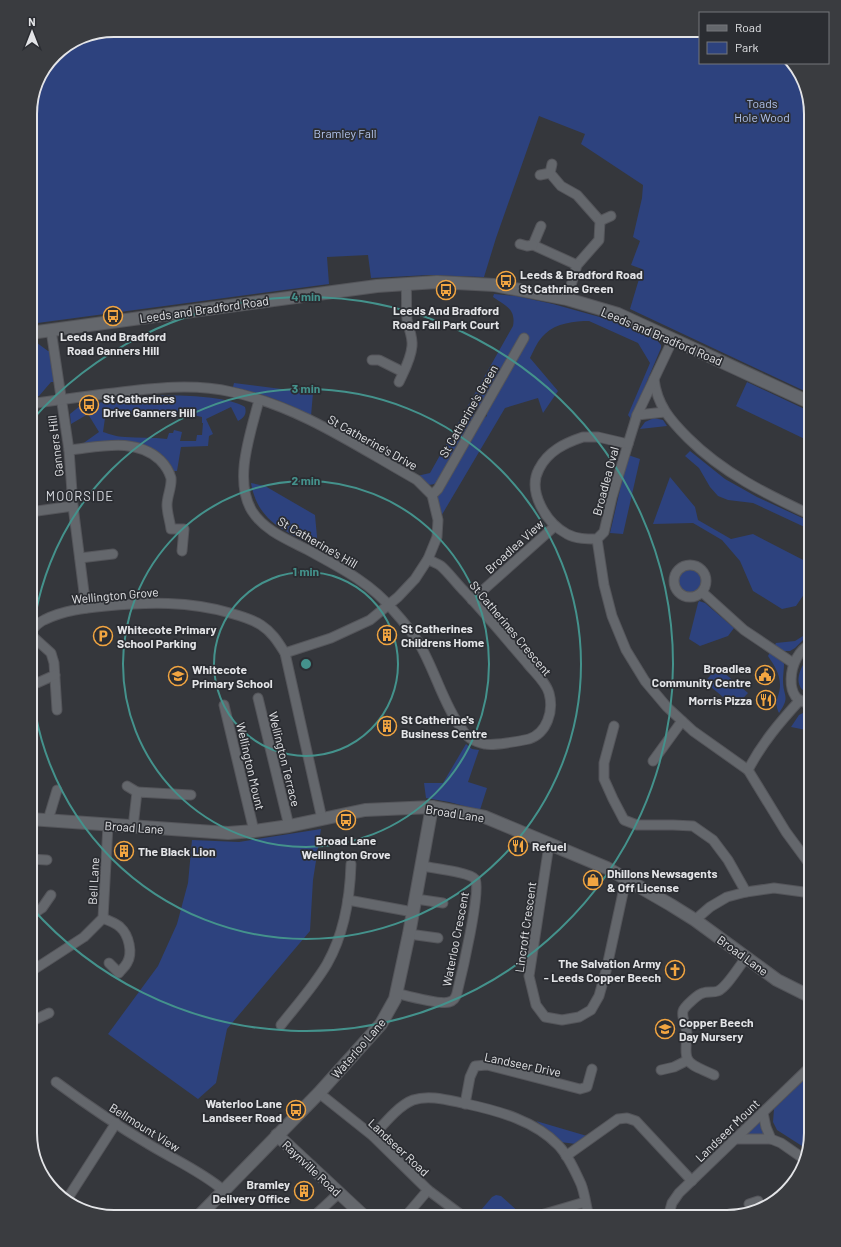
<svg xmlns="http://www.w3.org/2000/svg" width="841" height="1247" font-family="Barlow,sans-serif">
<rect width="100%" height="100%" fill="#35373c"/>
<g fill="#2d427e" fill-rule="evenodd">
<path d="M114,30H700V63H791L800,72L811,114V394L630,309L642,269L631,265L640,241L633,237L642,198L643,185L581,144L585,134L539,116L496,238L484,277L429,275L371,278L368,255L327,257L329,284L30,324V108L36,81L55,54L82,36Z"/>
<path d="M494,294L516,296L553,304L614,321L656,339L661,345V348L631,419L628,415L650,363L638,343L589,321C575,321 556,323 545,334C538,340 534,350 530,358L558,391L543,413L538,398L505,408L440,518L437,497L480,421L487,416V408L527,336L521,334L482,406L477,408L474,413L475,418L436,483C428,488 423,481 417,476L430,473L513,326C516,309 506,306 493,297Z"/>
<path d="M30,340H33L48,351H52L56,382H51L39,396L30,398Z"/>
<path d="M747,382L811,412V442L736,406Z"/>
<path d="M234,383L313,393L311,416C286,402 260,393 233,387Z"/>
<path d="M151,396C174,395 225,395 245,407C247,414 244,418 238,421L231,407L206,419L213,434L209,436L208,446L181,447L177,471H174C158,435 114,441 82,445L85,442L99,432L88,414L71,424L70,414L81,405ZM106,411L140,416L141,412L187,418L188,414L202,417V423H203L202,435H197L196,441H180L182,432L174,430L173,433H169L167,439C153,437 139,438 125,437C117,437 110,434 103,432Z"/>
<path d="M654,418L663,420L667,426L640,429L645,422Z"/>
<path d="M690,451L725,479L757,497L811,522V530L753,503L728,500L718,496L710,487L699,468L685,456Z"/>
<path d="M628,455L640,459L623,534L610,533Z"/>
<path d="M670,477L695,507L698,520L731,539L753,534L811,564V584L796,606L782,609L753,591L740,561L722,540L693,523L653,524Z"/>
<path d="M251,483L265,486L315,515L318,548C286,531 258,523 251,483Z"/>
<circle cx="690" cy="581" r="14"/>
<path d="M699,601L705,603L734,628L728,636L700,646L689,639L698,603Z"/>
<path d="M811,631V637L803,640L795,648L790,651H784L775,645L776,643L795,641Z"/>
<path d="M770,652L783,661L784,664C784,669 783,675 783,680C783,697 791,696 779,713C773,700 780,697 780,685C780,674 774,665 768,656Z"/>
<path d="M811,655V690L804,691C792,682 802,663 811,655Z"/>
<path d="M717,667L748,693L735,707L705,682Z"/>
<path d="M805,712L811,716V731L791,727L799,715Z"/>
<path d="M466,744L472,749L479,750L468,782L487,788L480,810L449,802L426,798L424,783H443Z"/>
<path d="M321,829L313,880L310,931L227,1029L216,1083L198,1099L108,1034L158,966L177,924L188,883L192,840L239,842Z"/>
<path d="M811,1073V1134L808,1144L806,1143L802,1146L777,1130L773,1122L774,1109Z"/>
<path d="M536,1121L587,1136L576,1144L560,1142L551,1132Z"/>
<path d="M760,1121L764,1134L746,1135V1133Z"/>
<path d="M496,1195L501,1196L521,1214L512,1217H478L476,1216L492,1197Z"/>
</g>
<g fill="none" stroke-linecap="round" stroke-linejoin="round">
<g stroke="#54555a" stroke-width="11">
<g id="street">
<path d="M550,173L561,186L577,195L600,221L599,240L577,265L567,299"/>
<path d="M540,175L550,173L552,164"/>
<path d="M600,221L611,216"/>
<path d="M541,226L533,245L577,265"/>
<path d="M520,244L527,246L533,245"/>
<path d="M51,330L69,450L73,506L86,608"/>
<path d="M372,360H379L403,372"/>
<path d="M654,379C657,405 670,420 688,438C723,473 766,494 811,515"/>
<path d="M399,382C404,371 411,359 412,346C413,336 408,328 407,319C406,307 407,295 406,284"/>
<path d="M259,400C251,432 233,480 252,511C264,530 286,539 306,549C337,566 370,582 393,610C403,621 413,633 420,645C435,671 444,705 461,728C466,737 475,742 485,744C493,746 520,741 529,739C547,733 554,711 549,693C546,682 534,672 527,663C506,639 486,614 464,591C456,583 449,573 441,566C437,563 432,562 428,559"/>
<path d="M30,404C58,400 86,396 114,393C153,388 193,383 232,392C299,406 358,447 417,480L432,495L438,520L437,537L428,559L415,579L398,597L370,620L331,638L285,653"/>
<path d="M637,415L665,412"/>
<path d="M583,437H598L628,444L612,497L604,532L597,539C587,539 576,539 567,534C546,523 527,491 539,469C548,451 565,443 583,437Z"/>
<path d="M628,444L637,415L673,339"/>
<path d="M69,450C100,447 135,437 160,460C165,465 169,471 171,478C172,487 167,496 167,505C167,513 170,521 171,529H184L182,551"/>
<path d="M432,495L438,489L524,338"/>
<path d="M30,512L73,506"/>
<path d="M597,539L604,585L612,616L626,650L645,681L667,707L693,731L748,770L786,832L811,866"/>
<path d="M80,558L113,554"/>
<circle cx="690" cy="581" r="16"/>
<path d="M702,592L744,630L793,663"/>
<path d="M472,600L555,526"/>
<path d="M30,631C35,627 39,622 44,620C64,610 85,608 106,606C148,602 189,601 230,613C241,616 252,619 261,625C272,632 278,642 285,653L322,819"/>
<path d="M30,634L51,653L54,663L57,710"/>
<path d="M37,683L55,675"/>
<path d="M258,698L289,826"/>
<path d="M811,702C783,707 786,655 811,644"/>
<path d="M224,705L254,831"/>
<path d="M614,726L604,763V779L613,799L624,820L637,825H673L693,826L713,840L728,860L746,892"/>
<path d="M653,761L682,721"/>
<path d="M748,770C762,743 780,722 800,700"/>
<path d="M127,786L137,792"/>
<path d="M48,820L57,790"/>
<path d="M133,827L137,792L191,795"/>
<path d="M549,845L529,976L536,1005L545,1017L562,1020L579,1017L591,1010L599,996L606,971L626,879"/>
<path d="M30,859L47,860"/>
<path d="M416,899L443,903"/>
<path d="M348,900L413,912"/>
<path d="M30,916L42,908L51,895"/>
<path d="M103,918C109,921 116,923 120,927C129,935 133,953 127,963C125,967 121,970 119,973L109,963"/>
<path d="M695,920L710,907L727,897L746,892L774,888L811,893"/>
<path d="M409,934L438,938"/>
<path d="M30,972L84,937L103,918L108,825"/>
<path d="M396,993C408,996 440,1005 449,1002C454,1001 456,997 457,993C461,977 482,888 475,879C469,872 432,868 422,866"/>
<path d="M30,1022L49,1013"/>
<path d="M281,1025C296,1006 314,986 327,964C344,934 350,898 351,864"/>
<path d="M661,1070L674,1067L688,1060"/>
<path d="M714,1075C689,1063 683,1066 687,1036C688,1028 681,1019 683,1011C684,1007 698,994 703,993C708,991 713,993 718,991C727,987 739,966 746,958"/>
<path d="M56,1082C87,1105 118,1126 150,1145C175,1160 202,1172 223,1190"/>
<path d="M319,1093L373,1136L428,1190L464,1217"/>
<path d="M465,1104L470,1077L475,1066L487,1065L580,1089L587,1087L592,1069"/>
<path d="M373,1136C383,1125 399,1105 413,1100C430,1094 451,1101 467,1104C499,1111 535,1121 558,1145C568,1155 575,1171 581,1184C585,1194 586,1206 589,1217"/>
<path d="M735,1139H771L766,1127L763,1113"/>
<path d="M771,1139L781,1143L804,1159"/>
<path d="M566,1156L618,1119L627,1118L636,1121L692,1181"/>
<path d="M66,1201L116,1123"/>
<path d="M749,1204L758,1201L760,1208"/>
<path d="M313,1217L339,1193"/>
<path d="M405,1217L428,1190"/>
<path d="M534,1217L585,1202"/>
<path d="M668,1217L672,1203L679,1193L811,1066"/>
</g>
</g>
<g stroke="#54555a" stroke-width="14">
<g id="secondary">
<path d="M30,333L377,286L437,282L494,285L567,299L618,314L811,403"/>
<path d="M30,819L228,833L254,831L289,826L365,810L432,807L485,817L607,868L671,905L695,920L777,980L811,997"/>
<path d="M277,1135L365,1217"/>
<path d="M198,1217L319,1093L381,1024L395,999L409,934L432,807"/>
</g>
</g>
<use href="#street" stroke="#64676c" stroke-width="9"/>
<use href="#secondary" stroke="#64676c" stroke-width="12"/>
</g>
<g fill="none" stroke="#44928c" stroke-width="2">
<circle cx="306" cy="664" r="92"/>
<circle cx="306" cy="664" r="183"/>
<circle cx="306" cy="664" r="275"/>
<path d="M31 421A367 367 0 1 1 31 907"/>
</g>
<defs>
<g id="bus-ring" transform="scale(1)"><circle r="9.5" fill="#2b2d32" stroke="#f2a541" stroke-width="1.5"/><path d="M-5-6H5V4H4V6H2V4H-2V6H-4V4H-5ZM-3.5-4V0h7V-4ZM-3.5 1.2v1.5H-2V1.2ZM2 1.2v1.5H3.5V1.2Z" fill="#f2a541"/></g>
<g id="building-ring" transform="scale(1)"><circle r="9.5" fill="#2b2d32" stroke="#f2a541" stroke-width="1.5"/><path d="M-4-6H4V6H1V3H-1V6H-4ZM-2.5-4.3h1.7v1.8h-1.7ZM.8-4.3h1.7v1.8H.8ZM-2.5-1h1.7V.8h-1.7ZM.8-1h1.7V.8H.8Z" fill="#f2a541"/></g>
<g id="parking-ring" transform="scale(1)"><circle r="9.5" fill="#2b2d32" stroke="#f2a541" stroke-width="1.5"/><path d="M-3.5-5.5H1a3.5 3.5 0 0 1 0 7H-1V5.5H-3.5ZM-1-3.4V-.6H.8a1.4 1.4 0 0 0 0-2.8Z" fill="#f2a541"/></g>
<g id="civic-ring" transform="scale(1)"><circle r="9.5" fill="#2b2d32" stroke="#f2a541" stroke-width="1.5"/><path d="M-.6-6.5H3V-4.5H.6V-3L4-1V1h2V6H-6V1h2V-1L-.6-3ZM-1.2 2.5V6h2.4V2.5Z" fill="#f2a541"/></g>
<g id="school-ring" transform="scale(1)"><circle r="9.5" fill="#2b2d32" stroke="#f2a541" stroke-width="1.5"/><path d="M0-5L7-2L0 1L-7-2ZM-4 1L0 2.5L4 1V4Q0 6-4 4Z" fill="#f2a541"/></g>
<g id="restaurant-ring" transform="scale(1)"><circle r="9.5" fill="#2b2d32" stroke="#f2a541" stroke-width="1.5"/><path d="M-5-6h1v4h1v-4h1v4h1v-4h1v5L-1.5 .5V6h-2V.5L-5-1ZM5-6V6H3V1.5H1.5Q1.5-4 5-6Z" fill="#f2a541"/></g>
<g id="shop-ring" transform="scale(1)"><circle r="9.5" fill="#2b2d32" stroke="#f2a541" stroke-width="1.5"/><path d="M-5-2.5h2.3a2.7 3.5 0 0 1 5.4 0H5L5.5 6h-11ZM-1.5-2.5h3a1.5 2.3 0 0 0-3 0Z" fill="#f2a541"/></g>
<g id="church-ring" transform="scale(1)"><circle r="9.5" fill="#2b2d32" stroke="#f2a541" stroke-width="1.5"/><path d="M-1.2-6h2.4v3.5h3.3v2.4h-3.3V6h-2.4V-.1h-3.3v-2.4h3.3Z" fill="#f2a541"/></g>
</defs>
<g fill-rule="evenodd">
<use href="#bus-ring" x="506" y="281"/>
<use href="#bus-ring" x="446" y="290"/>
<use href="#bus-ring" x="113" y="316"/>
<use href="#bus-ring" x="89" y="405"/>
<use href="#building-ring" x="387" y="635"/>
<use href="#parking-ring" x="103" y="636"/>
<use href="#civic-ring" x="765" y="675"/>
<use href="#school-ring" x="178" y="676"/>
<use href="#restaurant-ring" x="766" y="700"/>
<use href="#building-ring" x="387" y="726"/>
<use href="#bus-ring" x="346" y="820"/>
<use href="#restaurant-ring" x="518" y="846"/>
<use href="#building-ring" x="124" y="851"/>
<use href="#shop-ring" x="593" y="880"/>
<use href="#church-ring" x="675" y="970"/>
<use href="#school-ring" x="665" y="1029"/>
<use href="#bus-ring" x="296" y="1110"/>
<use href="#building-ring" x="304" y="1191"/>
</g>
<g text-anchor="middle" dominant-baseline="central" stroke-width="3.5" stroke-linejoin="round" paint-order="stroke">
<g font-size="12" fill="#b1c3ed" stroke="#2b2d32">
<text x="762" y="103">Toads<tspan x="762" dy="14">Hole Wood</tspan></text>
<text x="345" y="133">Bramley Fall</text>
</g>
<g font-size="12" font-weight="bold" fill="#e3e4e7" stroke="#2b2d32" text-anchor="start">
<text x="520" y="274">Leeds &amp; Bradford Road<tspan x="520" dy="14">St Cathrine Green</tspan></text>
<text x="446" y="310" text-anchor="middle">Leeds And Bradford<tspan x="446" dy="14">Road Fall Park Court</tspan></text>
<text x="113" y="336" text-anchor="middle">Leeds And Bradford<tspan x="113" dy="14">Road Ganners Hill</tspan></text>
<text x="103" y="398">St Catherines<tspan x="103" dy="14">Drive Ganners Hill</tspan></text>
<text x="401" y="628">St Catherines<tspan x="401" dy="14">Childrens Home</tspan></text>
<text x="117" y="629">Whitecote Primary<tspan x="117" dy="14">School Parking</tspan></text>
<text x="751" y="668" text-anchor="end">Broadlea<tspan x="751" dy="14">Community Centre</tspan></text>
<text x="192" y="669">Whitecote<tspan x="192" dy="14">Primary School</tspan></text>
<text x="752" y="700" text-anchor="end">Morris Pizza</text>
<text x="401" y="719">St Catherine's<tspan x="401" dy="14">Business Centre</tspan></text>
<text x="346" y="840" text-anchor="middle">Broad Lane<tspan x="346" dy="14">Wellington Grove</tspan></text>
<text x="532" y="846">Refuel</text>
<text x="138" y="851">The Black Lion</text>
<text x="607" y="873">Dhillons Newsagents<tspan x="607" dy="14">&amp; Off License</tspan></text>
<text x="661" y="963" text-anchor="end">The Salvation Army<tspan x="661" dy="14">- Leeds Copper Beech</tspan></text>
<text x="679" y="1022">Copper Beech<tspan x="679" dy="14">Day Nursery</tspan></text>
<text x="282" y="1103" text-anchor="end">Waterloo Lane<tspan x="282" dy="14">Landseer Road</tspan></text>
<text x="290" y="1184" text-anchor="end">Bramley<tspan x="290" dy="14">Delivery Office</tspan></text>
</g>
<g font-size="12" fill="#e3e4e7" stroke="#2b2d32">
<text transform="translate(204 309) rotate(-8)">Leeds and Bradford Road</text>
<text transform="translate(662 336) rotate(23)">Leeds and Bradford Road</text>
<text transform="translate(468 411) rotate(-60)">St Catherine's Green</text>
<text transform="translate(373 442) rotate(29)">St Catherine's Drive</text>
<text transform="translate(55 446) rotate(-97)">Ganners Hill</text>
<text transform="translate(605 481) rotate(-75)">Broadlea Oval</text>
<text transform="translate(318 542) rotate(30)">St Catherine's Hill</text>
<text transform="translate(514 546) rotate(-42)">Broadlea View</text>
<text transform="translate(115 595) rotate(-5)">Wellington Grove</text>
<text transform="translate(511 628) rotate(50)">St Catherines Crescent</text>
<text transform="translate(285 759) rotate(76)">Wellington Terrace</text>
<text transform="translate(251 766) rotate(77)">Wellington Mount</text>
<text transform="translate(455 813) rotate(9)">Broad Lane</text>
<text transform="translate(134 827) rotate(4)">Broad Lane</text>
<text transform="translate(93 881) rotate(-87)">Bell Lane</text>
<text transform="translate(525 927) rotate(-82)">Lincroft Crescent</text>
<text transform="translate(455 939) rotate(-79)">Waterloo Crescent</text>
<text transform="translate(743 955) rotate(36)">Broad Lane</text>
<text transform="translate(358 1048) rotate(-49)">Waterloo Lane</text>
<text transform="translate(523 1064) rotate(12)">Landseer Drive</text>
<text transform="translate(145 1127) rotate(32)">Bellmount View</text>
<text transform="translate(727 1130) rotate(-44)">Landseer Mount</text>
<text transform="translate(399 1147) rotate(43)">Landseer Road</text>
<text transform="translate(312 1168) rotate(43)">Raynville Road</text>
</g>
<g font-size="13" letter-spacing="1" fill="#d7dae0" stroke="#2b2d32">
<text x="80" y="496">MOORSIDE</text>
</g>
</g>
<path d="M0 0H841V1247H0ZM114 37H727A77 77 0 0 1 804 114V1133A77 77 0 0 1 727 1210H114A77 77 0 0 1 37 1133V114A77 77 0 0 1 114 37Z" fill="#3a3c40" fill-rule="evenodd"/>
<path fill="none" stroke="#e3e4e7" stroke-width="2" d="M114 37H727A77 77 0 0 1 804 114V1133A77 77 0 0 1 727 1210H114A77 77 0 0 1 37 1133V114A77 77 0 0 1 114 37Z"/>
<circle cx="306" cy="664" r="6" fill="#44928c" stroke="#2b2d32" stroke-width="2"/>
<g font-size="12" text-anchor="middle" font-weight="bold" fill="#44928c" stroke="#2b2d32" stroke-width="3.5" stroke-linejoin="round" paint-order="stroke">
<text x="306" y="301">4 min</text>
<text x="306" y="393">3 min</text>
<text x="306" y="485">2 min</text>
<text x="306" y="576">1 min</text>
</g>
<rect x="699" y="12" width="130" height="52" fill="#2b2d32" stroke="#75767a"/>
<rect x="707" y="25" width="20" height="6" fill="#64676c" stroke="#75767a"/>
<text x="735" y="32" font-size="12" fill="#e3e4e7">Road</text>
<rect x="707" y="42" width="20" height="12" fill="#2d427e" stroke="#75767a"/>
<text x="735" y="52" font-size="12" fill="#e3e4e7">Park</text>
<g transform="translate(32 32)" stroke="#2b2d32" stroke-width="3" paint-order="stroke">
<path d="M0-3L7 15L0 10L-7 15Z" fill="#e3e4e7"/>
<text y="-6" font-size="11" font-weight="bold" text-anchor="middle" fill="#e3e4e7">N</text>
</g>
</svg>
